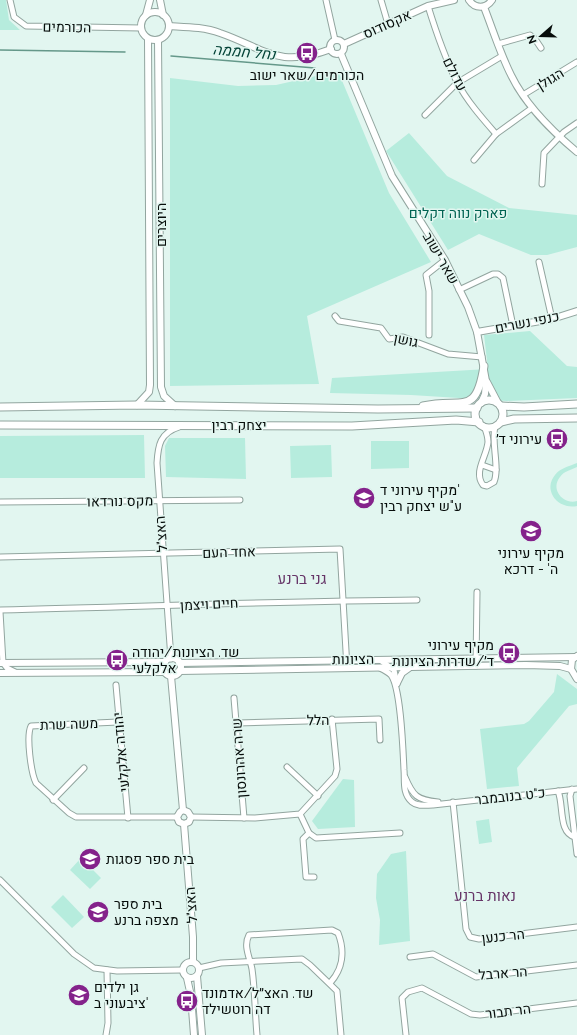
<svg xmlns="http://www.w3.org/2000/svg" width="577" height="1035" font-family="Raleway,Heebo,sans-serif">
<rect width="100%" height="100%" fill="#e2f6f0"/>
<g fill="#b6ecdd">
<path d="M0,0H6L9,20L20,30H0Z"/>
<path d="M338,71L389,193L431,262L307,316L319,384L170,386V78L238,86L276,85Z"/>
<path d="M409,133L447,176L509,208L577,215V247L547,255H531L479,234L448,250L386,151Z"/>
<path d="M530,331L567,366L577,367V398L507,401L411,395L330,393L332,378L488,369L484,335Z"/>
<path d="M144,435L145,478H0V436Z"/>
<path d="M169,438H245L246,479L166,477L165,446Z"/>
<path d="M371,441H409V468L371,469Z"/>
<path d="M331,445L332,477L291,478L290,446Z"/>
<path d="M577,463V467C571,470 564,471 560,477C550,489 563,505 577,501V506C559,510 542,491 555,475C560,468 570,466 577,463Z"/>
<path d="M557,674L577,689V704L569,706L517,768L519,786L487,789L480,729L524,724L529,721L554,692Z"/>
<path d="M343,779L354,780L355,827L318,829L312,821Z"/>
<path d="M489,819L492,842L479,844L476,821Z"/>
<path d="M406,851L410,941L379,945L380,920L376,898L377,874L391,854Z"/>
<path d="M81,858L101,878L90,889L70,870Z"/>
<path d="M63,895L84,917L72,928L51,907Z"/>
</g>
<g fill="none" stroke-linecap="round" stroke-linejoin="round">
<g stroke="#65988a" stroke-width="1.5">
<path d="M0,50L125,52"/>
<path d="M171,56L315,68"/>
</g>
<g stroke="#92a59f" stroke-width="7">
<g id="minor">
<path d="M10,0L14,17L26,26L141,28"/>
<path d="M326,0L335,40"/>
<path d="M381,0L388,24"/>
<path d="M428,6C436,32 445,58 457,82C467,101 482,118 496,134"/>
<path d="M498,44L530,35L535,39L541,48"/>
<path d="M523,95L577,62"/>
<path d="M425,115L457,83L502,56"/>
<path d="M474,160L496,134L532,108"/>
<path d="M542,184L544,153L564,132L577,123"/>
<path d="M539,262L552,319"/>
<path d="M459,290L493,274H498L503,278L513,326"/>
<path d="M335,316L339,321L381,328L389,339L403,337L448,354L482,357"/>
<path d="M429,335V291L426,275L445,260"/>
<path d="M484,426C486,431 488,436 488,442C487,456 473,472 483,485L487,486L494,482C500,468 491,443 495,426"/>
<path d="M482,465L496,470"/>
<path d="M0,502L240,500"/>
<path d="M0,557L340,549L347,668"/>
<path d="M0,610C139,607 278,601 417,600"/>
<path d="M0,612L3,663L7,668L15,672"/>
<path d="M171,659L157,463C158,445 160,433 179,427"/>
<path d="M380,660L394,670L397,684"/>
<path d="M476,666L477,592"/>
<path d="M380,668C384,670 388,672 391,675C401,688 403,751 404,770C405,780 402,794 412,802C418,807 426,805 433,805L577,789"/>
<path d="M116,685L128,818"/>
<path d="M234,698L244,818"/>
<path d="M118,722L31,726C26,736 31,773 36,783L69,813L76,817H177"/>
<path d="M237,723L379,719L380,740"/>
<path d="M287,767L318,796"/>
<path d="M405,777C413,796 417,800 438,802"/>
<path d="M572,789L570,796L577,854"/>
<path d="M558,791C564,805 558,833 575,837"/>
<path d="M53,800L84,768"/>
<path d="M453,802L466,929L470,937L479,939L577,927"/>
<path d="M300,814L309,833L316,838L400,833"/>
<path d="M191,817L255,818L300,814L335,776L337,769L332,719"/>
<path d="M309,833L303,839L306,877H314"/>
<path d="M0,880L74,954L94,968L117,971L182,970"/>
<path d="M410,957L433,954L476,977L577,965"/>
<path d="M199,968L221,963L302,959L310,965L337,991L341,1035"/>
<path d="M106,1035L108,1023L107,970"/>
<path d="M257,1035C255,1013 255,990 252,969C250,958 243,946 249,935L332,930L338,933C345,951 343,969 330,983"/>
<path d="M406,1035L402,998L408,992L422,988L471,1014L480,1015L577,1003"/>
</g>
</g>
<g stroke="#92a59f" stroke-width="8">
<g id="tertiary">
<path d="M160,0L163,15"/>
<path d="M469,0C475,9 486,9 492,0"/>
<path d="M484,7C493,30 500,53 511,75C526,106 552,131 577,152"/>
<circle cx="155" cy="26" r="14"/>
<path d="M146,15L150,0"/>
<path d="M169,26C186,27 204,27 220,33C266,49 278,69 331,49"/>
<circle cx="337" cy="47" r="7"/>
<path d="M158,40L161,387L164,396L175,406"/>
<path d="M344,44L428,6L454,0"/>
<path d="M341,54L392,176L445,260L468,307L477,332L486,381L485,394L481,403"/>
<path d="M477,332L552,319L577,311"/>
<path d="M487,382L498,403"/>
<path d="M137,405L149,392L150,385L148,39"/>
<path d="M577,656L572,660L571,669L577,679"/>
<circle cx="172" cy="667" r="9"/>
<path d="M0,663L165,662"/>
<path d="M179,663L576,657"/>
<path d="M179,671L526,665L560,666L571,669"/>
<path d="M0,673L164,672"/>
<path d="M171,676L183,810"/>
<path d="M397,683L402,673L409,668"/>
<path d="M183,810L188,812L191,817L189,822L184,824"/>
<path d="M183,810L180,812L177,817L179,822L184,824"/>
<path d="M184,824L193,937V962"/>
<circle cx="191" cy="970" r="8"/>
<path d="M197,976L202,1035"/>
<path d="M187,978L191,996L194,1035"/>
</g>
</g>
<g stroke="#92a59f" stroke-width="9">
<g id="secondary">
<circle cx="489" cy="414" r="14"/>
<path d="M423,406C462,397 476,418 484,366"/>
<path d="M501,406L524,407L577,404"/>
<path d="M0,407L137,405L378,409L477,408"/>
<path d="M501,422L514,419L577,418"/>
<path d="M0,425L352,426L456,420L479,422"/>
</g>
</g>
<use href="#minor" stroke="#fff" stroke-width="5"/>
<use href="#tertiary" stroke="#fff" stroke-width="6"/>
<use href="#secondary" stroke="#fff" stroke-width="7"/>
</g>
<defs>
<g id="bus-disc" transform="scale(1.15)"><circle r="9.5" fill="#84228b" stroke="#e2f6f0"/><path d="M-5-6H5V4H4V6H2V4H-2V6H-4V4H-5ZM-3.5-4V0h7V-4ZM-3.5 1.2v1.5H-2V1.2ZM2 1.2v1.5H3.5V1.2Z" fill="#fff"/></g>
<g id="school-disc" transform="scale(1.15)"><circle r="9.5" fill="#84228b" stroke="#e2f6f0"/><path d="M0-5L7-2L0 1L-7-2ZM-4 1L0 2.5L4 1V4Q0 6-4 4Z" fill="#fff"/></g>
</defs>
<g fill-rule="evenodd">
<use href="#bus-disc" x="307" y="53"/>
<use href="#bus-disc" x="557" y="439"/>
<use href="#school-disc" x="364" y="498"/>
<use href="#school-disc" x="531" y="531"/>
<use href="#bus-disc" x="509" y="653"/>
<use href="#bus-disc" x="117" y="660"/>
<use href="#school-disc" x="90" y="859"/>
<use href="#school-disc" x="98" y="912"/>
<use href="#school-disc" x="79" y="995"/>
<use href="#bus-disc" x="187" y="1001"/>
</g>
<g text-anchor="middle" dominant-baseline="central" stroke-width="3" stroke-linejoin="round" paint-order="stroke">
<g font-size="14" fill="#070d0b" stroke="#e2f6f0">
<text transform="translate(387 24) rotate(-24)">אקסודוס</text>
<text transform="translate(67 27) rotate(1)">הכורמים</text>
<text transform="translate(455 74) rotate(63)">עדולם</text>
<text transform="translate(550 79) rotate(-31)">הגולן</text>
<text transform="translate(161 225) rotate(-90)">היוצרים</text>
<text transform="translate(441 258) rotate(60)">שאר ישוב</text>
<text transform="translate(527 322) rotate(-11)">כנפי נשרים</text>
<text transform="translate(406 340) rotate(11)">גושן</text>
<text x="239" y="425">יצחק רבין</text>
<text transform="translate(120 501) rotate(-1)">מקס נורדאו</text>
<text transform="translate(161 534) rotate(-94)">האצ"ל</text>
<text transform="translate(229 552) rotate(-2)">אחד העם</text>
<text transform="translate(209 604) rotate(-3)">חיים ויצמן</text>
<text transform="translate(353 659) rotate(-1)">הציונות</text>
<text transform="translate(318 720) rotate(-1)">הלל</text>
<text transform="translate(69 724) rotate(-2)">משה שרת</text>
<text transform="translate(121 752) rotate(-95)">יהודה אלקלעי</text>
<text transform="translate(239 758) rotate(-94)">שרה אהרונסון</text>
<text transform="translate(510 796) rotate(-6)">כ"ט בנובמבר</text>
<text transform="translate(191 905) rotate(-94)">האצ"ל</text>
<text transform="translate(503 936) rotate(-6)">הר כנען</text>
<text transform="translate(503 973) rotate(-4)">הר ארבל</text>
<text transform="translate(508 1011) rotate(-7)">הר תבור</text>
</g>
<g font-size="14" fill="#070d0b" stroke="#e2f6f0" text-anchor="start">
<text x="307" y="75" text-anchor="middle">הכורמים/שאר ישוב</text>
<text x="542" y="439" text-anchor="end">עירוני ד׳</text>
<text x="380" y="490">מקיף עירוני ד'<tspan x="380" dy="16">ע"ש יצחק רבין</tspan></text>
<text x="531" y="553" text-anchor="middle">מקיף עירוני<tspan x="531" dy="16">ה' - דרכא</tspan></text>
<text x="494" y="645" text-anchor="end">מקיף עירוני<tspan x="494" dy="16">ד׳/שדרות הציונות</tspan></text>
<text x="132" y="652">שד. הציונות/יהודה<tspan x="132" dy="16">אלקלעי</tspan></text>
<text x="106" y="859">בית ספר פסגות</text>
<text x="114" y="904">בית ספר<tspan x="114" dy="16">מצפה ברנע</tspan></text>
<text x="94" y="987">גן ילדים<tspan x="94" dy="16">ציבעוני ב'</tspan></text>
<text x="202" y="993">שד. האצ״ל/אדמונד<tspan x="202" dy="16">דה רוטשילד</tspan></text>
</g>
<g font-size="14" fill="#006352" stroke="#e2f6f0">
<text x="458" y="213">פארק נווה דקלים</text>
</g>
<g font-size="15" font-style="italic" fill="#044438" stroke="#e2f6f0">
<text transform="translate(244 52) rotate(5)">נחל חממה</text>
</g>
<g font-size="15" fill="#663568" stroke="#e2f6f0">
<text x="302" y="579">גני ברנע</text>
<text x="485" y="896">נאות ברנע</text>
</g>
</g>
<g transform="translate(541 36) rotate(250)" stroke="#e2f6f0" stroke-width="3" paint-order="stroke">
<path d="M0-3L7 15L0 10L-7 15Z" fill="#070d0b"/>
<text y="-6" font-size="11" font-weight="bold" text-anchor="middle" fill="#070d0b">N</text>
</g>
</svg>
